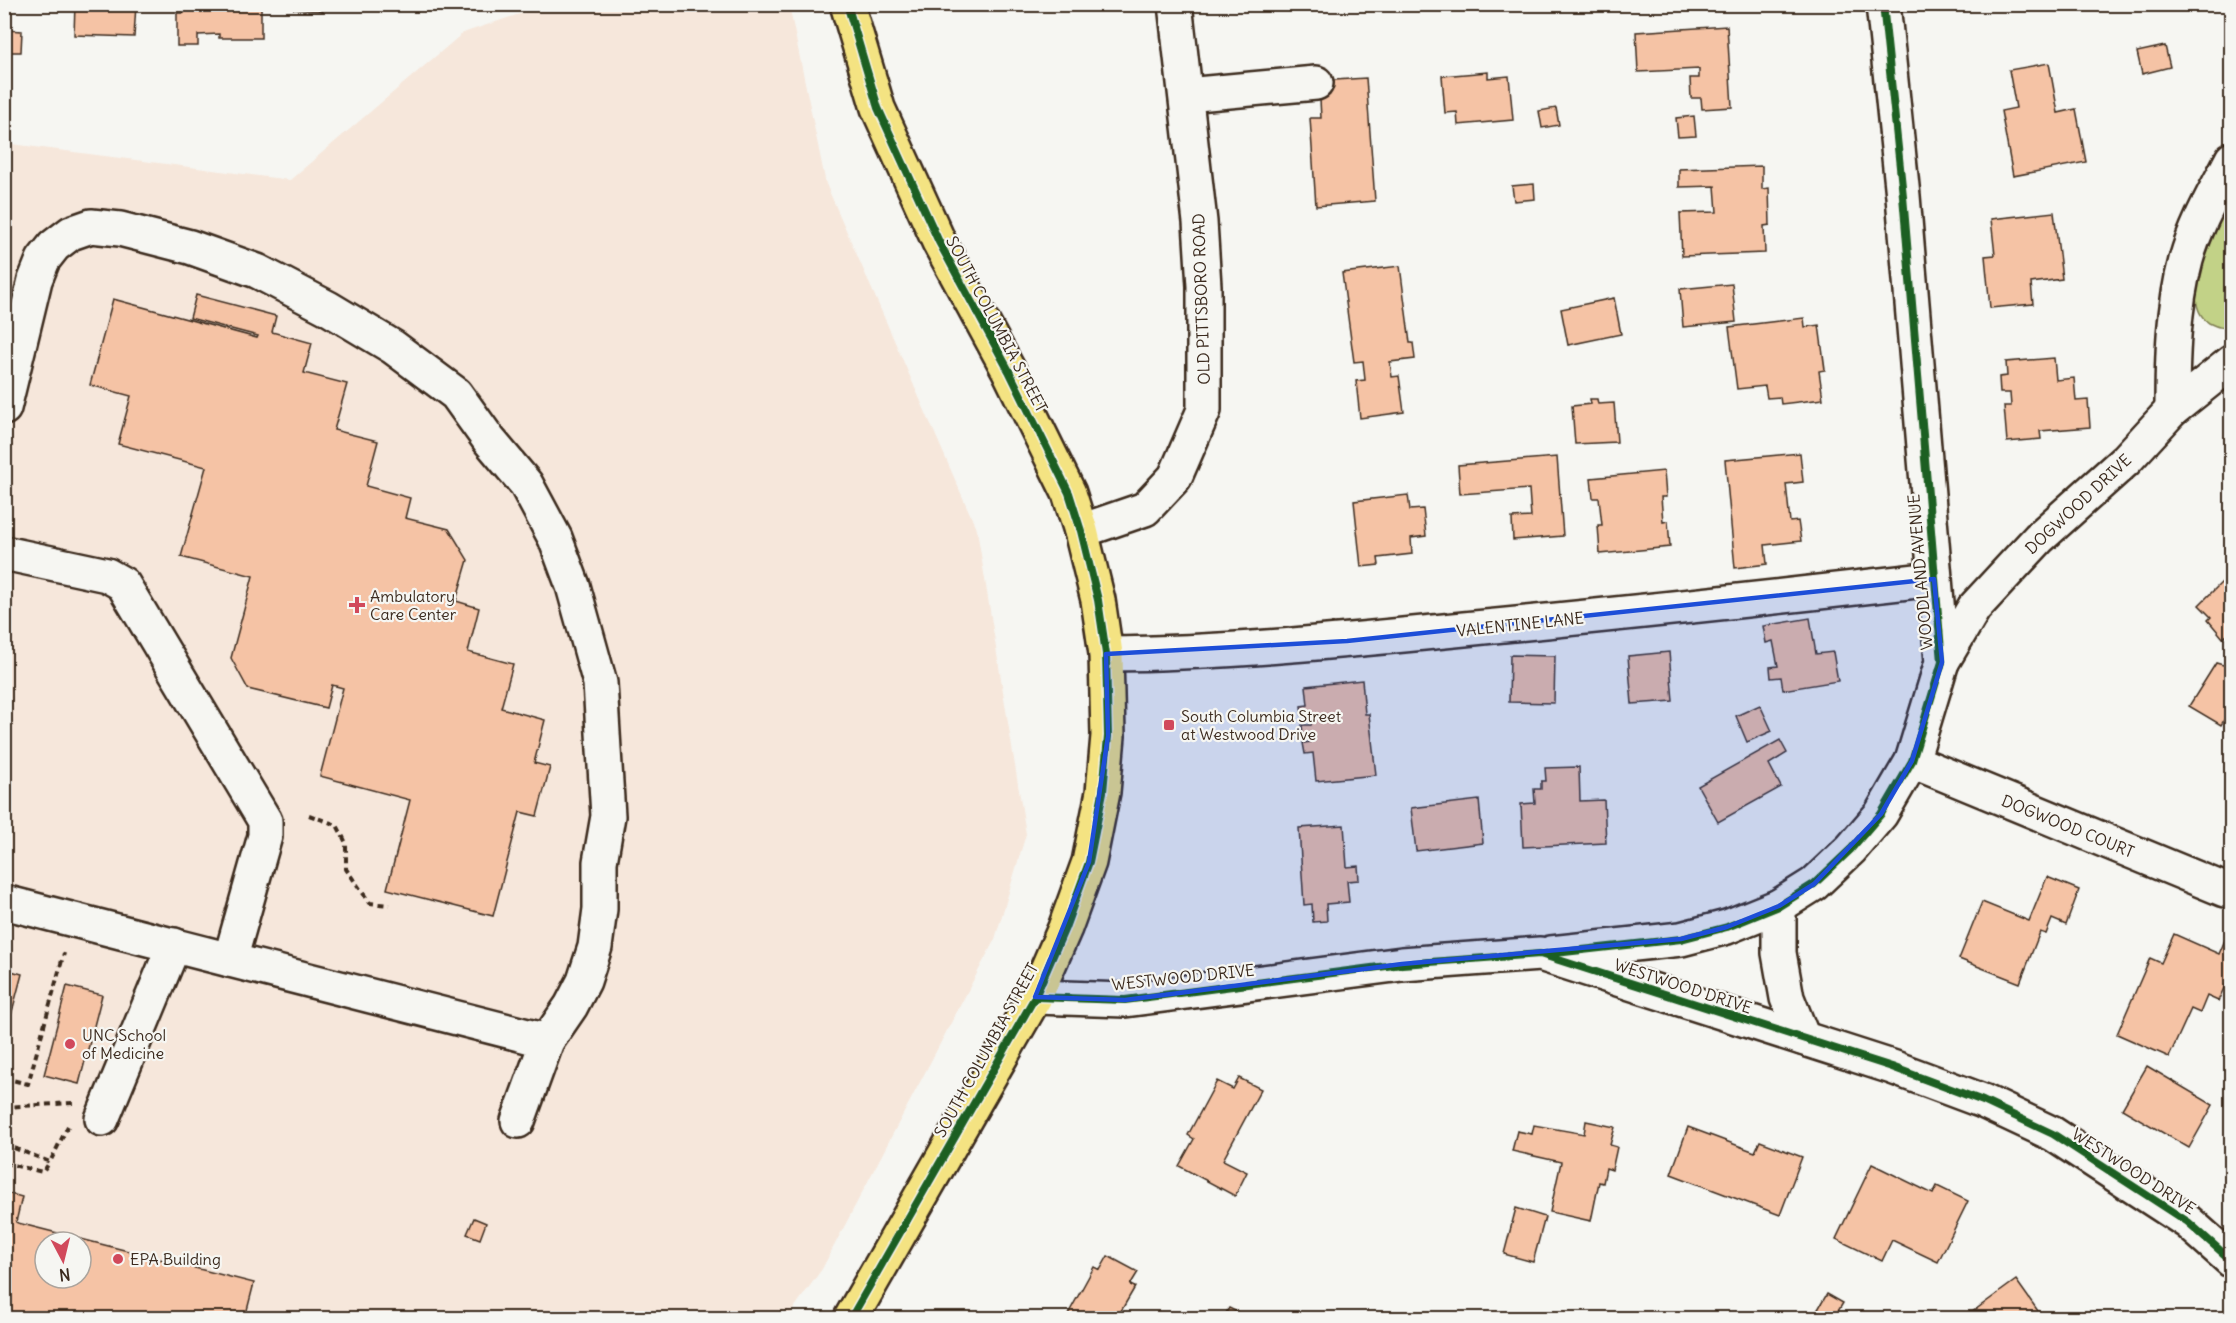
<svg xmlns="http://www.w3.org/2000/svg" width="2236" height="1323" font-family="Delius,sans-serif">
<rect width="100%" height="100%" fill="#f6f6f2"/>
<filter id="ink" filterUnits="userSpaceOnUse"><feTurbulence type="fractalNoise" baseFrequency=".0167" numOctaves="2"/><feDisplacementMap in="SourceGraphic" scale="12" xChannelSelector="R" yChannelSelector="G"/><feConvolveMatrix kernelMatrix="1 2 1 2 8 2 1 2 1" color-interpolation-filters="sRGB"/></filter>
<g filter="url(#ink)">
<path fill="#f6e7db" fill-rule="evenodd" d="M546,5H789L826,184L977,530L1026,834L995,939L822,1269L787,1318H5L4,143L290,180L463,33ZM45,1242H81V1278H45Z"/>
<path fill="#c2d287" stroke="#7e7e52" stroke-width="1.5" d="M2231,192V326C2223,329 2217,327 2209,323C2174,300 2219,221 2231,192Z"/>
<g fill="#f5c3a5" stroke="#3b2a1e" stroke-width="1.5" fill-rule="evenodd">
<path d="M75,4H136L134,37L74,35Z"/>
<path d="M175,4H257V8H261V38H219V34L198,35V46H177V13H184V10L175,9Z"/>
<path d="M294,4H323V11L294,9Z"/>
<path d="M1727,26L1732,107L1702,109L1701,98H1691L1690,78H1699V69L1638,72L1636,32Z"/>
<path d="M6,30L22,31L21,52H5Z"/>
<path d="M2165,46L2170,67L2142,74L2137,52Z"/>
<path d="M2049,63L2058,113L2076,109L2086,162L2013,176L2001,111L2016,108L2009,70Z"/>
<path d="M1488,72V78L1509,76L1513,120L1458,125L1457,112L1445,113L1442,76Z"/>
<path d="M1366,78L1375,201L1316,206L1310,118H1321L1319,81Z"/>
<path d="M1556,108L1559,125L1542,128L1539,111Z"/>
<path d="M1694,116L1696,136L1678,137L1676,118Z"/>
<path d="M1762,166V189L1769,188L1770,225L1764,226L1765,253L1682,256L1680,213L1717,212L1715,186L1679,187V169Z"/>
<path d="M1534,184L1535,199L1514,201L1512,186Z"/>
<path d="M2054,212L2062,279L2031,283L2033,304L1990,308L1985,256L1995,255L1991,219Z"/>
<path d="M1400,266L1410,343H1413L1415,359L1390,362L1392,377L1399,376L1404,412L1360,418L1356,381L1365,380L1363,361L1354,362L1342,273Z"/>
<path d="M1732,284L1736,322L1683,327L1680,289Z"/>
<path d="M196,295L276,316L272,332L312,343L304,373L347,384L334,430L378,441L366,486L410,498L405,518L449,529L468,560L456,601L479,608L468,652L513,664L501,708L545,720L534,763L550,767L537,816L520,812L493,916L387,889L410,800L320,776L343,688L332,685L326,708L248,689L231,658L253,576L181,557L206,467L118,444L131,396L90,385L113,299L257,338L258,336L190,318Z"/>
<path d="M1614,298L1621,334L1568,345L1561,309Z"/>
<path d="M1804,318L1805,327L1819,325L1825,370L1819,371L1823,399L1781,404L1780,397L1767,398L1765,386L1737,389L1729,327Z"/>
<path d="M2054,358L2056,380L2074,378L2076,401L2088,400L2090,427L2040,431L2041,439L2007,442L2004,406H2011L2010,393H2000L1999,377L2007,376L2006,362Z"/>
<path d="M1590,399H1597L1598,404L1614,403L1617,442L1575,444L1572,406L1591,404Z"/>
<path d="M1800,453L1803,482L1786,484L1790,522L1798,521L1801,541L1765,545L1767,564L1735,568L1725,460Z"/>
<path d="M1557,457L1563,536L1513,540L1512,518L1531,517L1529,489L1460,494L1458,465Z"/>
<path d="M1664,471L1666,497H1661L1663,522L1668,521L1670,547L1600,554L1598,525H1602L1599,498H1593L1591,478Z"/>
<path d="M1408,495L1410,510L1423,509L1426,536L1411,538L1412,554L1378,558L1379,565L1361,567L1354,501Z"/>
<path d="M2227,577L2232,582V641L2227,635L2223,638L2208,620L2211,617L2199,605Z"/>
<path d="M1810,618L1816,654L1833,652L1838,681L1783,690L1781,677L1771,678L1770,667L1778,666L1773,641L1766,643L1763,626Z"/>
<path d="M1669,652L1673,701L1632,704L1628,656Z"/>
<path d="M1510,655L1555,656L1554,703L1509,702Z"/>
<path d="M2232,658V708L2221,725L2189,706L2216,663L2223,665Z"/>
<path d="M1362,680L1365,714H1369L1376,775L1316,781L1313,753L1305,754L1303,743L1311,742L1310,733L1303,734L1302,725H1311L1309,714L1302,715L1301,706L1308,705L1306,686Z"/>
<path d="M1760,705L1772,731L1747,742L1736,716Z"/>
<path d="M1780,740L1787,753L1769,764L1781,787L1718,822L1698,786Z"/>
<path d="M1579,767L1580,801L1604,800L1606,843L1523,847L1521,804L1535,803L1534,789H1541V781H1546L1545,768Z"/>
<path d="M1479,800L1483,843L1416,851L1411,808Z"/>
<path d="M1344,825L1347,867L1358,866L1359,880L1347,881L1349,902L1326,904L1327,921L1313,922L1312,904L1304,905L1299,828Z"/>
<path d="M2047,877L2079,890L2066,925L2052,919L2046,934L2040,932L2020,983L1959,959L1982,902L2029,921Z"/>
<path d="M2231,926L2232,971L2218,1001L2207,996L2200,1013L2191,1009L2169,1057L2117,1034L2150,958L2161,963L2174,934L2219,954Z"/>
<path d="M4,969L22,974L4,1042Z"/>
<path d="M67,986L102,995L79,1084L44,1075Z"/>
<path d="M2147,1066L2213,1105L2189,1148L2122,1109Z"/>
<path d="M1239,1078L1261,1089L1223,1160L1247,1172L1235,1196L1179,1166L1194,1139L1188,1135L1217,1081L1233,1089Z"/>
<path d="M1586,1121L1615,1127L1610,1145L1617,1147L1612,1170L1606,1168L1603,1183L1599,1182L1591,1221L1550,1212L1561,1162L1512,1151L1517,1131L1532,1134L1534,1125L1584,1134Z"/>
<path d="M1688,1127L1755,1152L1760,1141L1802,1157L1780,1215L1671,1174Z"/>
<path d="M1872,1164L1933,1194L1937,1186L1968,1201L1938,1262L1892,1240L1882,1261L1836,1239Z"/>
<path d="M4,1192L22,1197L16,1222L18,1223L254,1283L245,1318H4ZM45,1242H81V1278H45Z"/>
<path d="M1516,1208L1545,1217L1533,1262L1504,1254Z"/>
<path d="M474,1218L486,1223L480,1239L467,1234Z"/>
<path d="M1108,1256L1138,1272L1130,1285L1135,1287L1117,1318H1066L1094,1267L1100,1270Z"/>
<path d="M2016,1280L2043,1318H1964Z"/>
<path d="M1827,1294L1843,1303L1834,1318H1830L1817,1311Z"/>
<path d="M1229,1308L1249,1318H1223Z"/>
</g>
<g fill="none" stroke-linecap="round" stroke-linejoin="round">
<g stroke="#3b2a1e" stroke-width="38">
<g id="minor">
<path d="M1186,95L1316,83"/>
<path d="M4,408L35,280L43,260L54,246L71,233L91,226L120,229L190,247L257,271L328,308L393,347L456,394L489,440L526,484L555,538L573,586L600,683L608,816L600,862V909L595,947L584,981L571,1006L547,1041L518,1121"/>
<path d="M2172,410C2172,359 2173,309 2186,260C2196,224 2215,192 2232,159"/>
<path d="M1081,531L1145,509L1175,477L1204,410V286L1200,222L1175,4"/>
<path d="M4,553L107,575L123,584L265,821V836L230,960L547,1041"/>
<path d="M1106,654C1225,653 1345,641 1464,629C1621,614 1777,597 1934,579"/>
<path d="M1942,662L1974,608L2039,538L2126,460L2172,410L2232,362"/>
<path d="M1912,761L2225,890"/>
<path d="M4,902L230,960"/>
<path d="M1779,906V953L1787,998L1803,1038"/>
<path d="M1551,953L1681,939L1727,927L1779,906L1814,884L1851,849L1881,814L1912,761L1942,662L1903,196L1883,4"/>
<path d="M1035,997L1125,1000L1402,964L1540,954L1892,1067L1983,1101L2053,1134L2188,1222L2232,1261"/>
<path d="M102,1119L174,945"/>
</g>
</g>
<g stroke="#3b2a1e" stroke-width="38">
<path id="major" d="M847,4L878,108L939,242L1009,371L1069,493L1081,531L1098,600L1106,654L1108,736L1103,792L1089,862L1065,928L1035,997L851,1318"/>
</g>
<g stroke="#3b2a1e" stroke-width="4" stroke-dasharray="6 4.5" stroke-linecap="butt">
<path d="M309,815L337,825L346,843V869L370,903L389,905"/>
<path d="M4,1078L28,1084L64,953"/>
<path d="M4,1107L73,1103"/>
<path d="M4,1144L50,1162L68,1126"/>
<path d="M4,1163L43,1172L50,1162"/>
</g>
<use href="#minor" stroke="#f6f6f2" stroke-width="33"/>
<use href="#major" stroke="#f4e382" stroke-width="33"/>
<g stroke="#f6f6f2" stroke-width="11">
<g id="cycleway">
<path d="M847,4L878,108L939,242L1009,371L1069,493L1081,531L1098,600L1106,654L1108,736L1103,792L1089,862L1065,928L1035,997L851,1318"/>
<path d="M1546,954L1681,939L1727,927L1779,906L1814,884L1851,849L1881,814L1912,761L1942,662L1903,196L1883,4"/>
<path d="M1035,997L1125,1000L1402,964L1540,954L1892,1067L1983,1101L2053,1134L2188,1222L2232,1261"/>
</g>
</g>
<use href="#cycleway" stroke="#1b5e20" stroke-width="8"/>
</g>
</g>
<path fill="#1d4ed8" fill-opacity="0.2" stroke="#1d4ed8" stroke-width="4.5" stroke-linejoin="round" d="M1934,579L1942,662L1912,761L1881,814L1814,884L1779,906L1727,927L1681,939L1402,964L1125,1000L1035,997L1089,862L1108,736L1106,654L1347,641Z"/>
<g fill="#d1495b" stroke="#f6f6f2" stroke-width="2">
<path d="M354 596h6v6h6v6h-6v6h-6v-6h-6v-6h6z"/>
<rect x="1163" y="719" width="12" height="12" rx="3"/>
<circle cx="70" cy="1044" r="6"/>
<circle cx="118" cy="1259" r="6"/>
</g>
<g text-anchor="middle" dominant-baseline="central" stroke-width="4.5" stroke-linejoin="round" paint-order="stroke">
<g font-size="16" fill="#3b2a1e" stroke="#f6f6f2">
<text transform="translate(1201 299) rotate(-92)">OLD PITTSBORO ROAD</text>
<text transform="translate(997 324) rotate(62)">SOUTH COLUMBIA STREET</text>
<text transform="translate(2078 504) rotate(-43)">DOGWOOD DRIVE</text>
<text transform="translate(1920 572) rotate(-95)">WOODLAND AVENUE</text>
<text transform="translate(1520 624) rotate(-6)">VALENTINE LANE</text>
<text transform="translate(2068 826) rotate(22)">DOGWOOD COURT</text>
<text transform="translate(1183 977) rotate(-6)">WESTWOOD DRIVE</text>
<text transform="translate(1683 986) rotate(18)">WESTWOOD DRIVE</text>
<text transform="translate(986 1050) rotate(-61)">SOUTH COLUMBIA STREET</text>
<text transform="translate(2134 1171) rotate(33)">WESTWOOD DRIVE</text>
</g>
<g font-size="16" fill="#3b2a1e" stroke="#f6f6f2" text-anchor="start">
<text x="370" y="596">Ambulatory<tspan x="370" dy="18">Care Center</tspan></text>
<text x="1181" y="716">South Columbia Street<tspan x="1181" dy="18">at Westwood Drive</tspan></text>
<text x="82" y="1035">UNC School<tspan x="82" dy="18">of Medicine</tspan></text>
<text x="130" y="1259">EPA Building</text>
</g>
</g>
<rect width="2236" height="1323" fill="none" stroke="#f6f6f2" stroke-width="24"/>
<rect x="12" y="12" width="2212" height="1299" fill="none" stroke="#3b2a1e" stroke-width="2" filter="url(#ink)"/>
<g transform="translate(63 1260) rotate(173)"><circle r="28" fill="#f6f6f2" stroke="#aba49d" stroke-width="1.5"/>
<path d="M0-4.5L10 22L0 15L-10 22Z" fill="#d1495b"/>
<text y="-9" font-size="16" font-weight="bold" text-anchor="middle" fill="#3b2a1e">N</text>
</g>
</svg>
